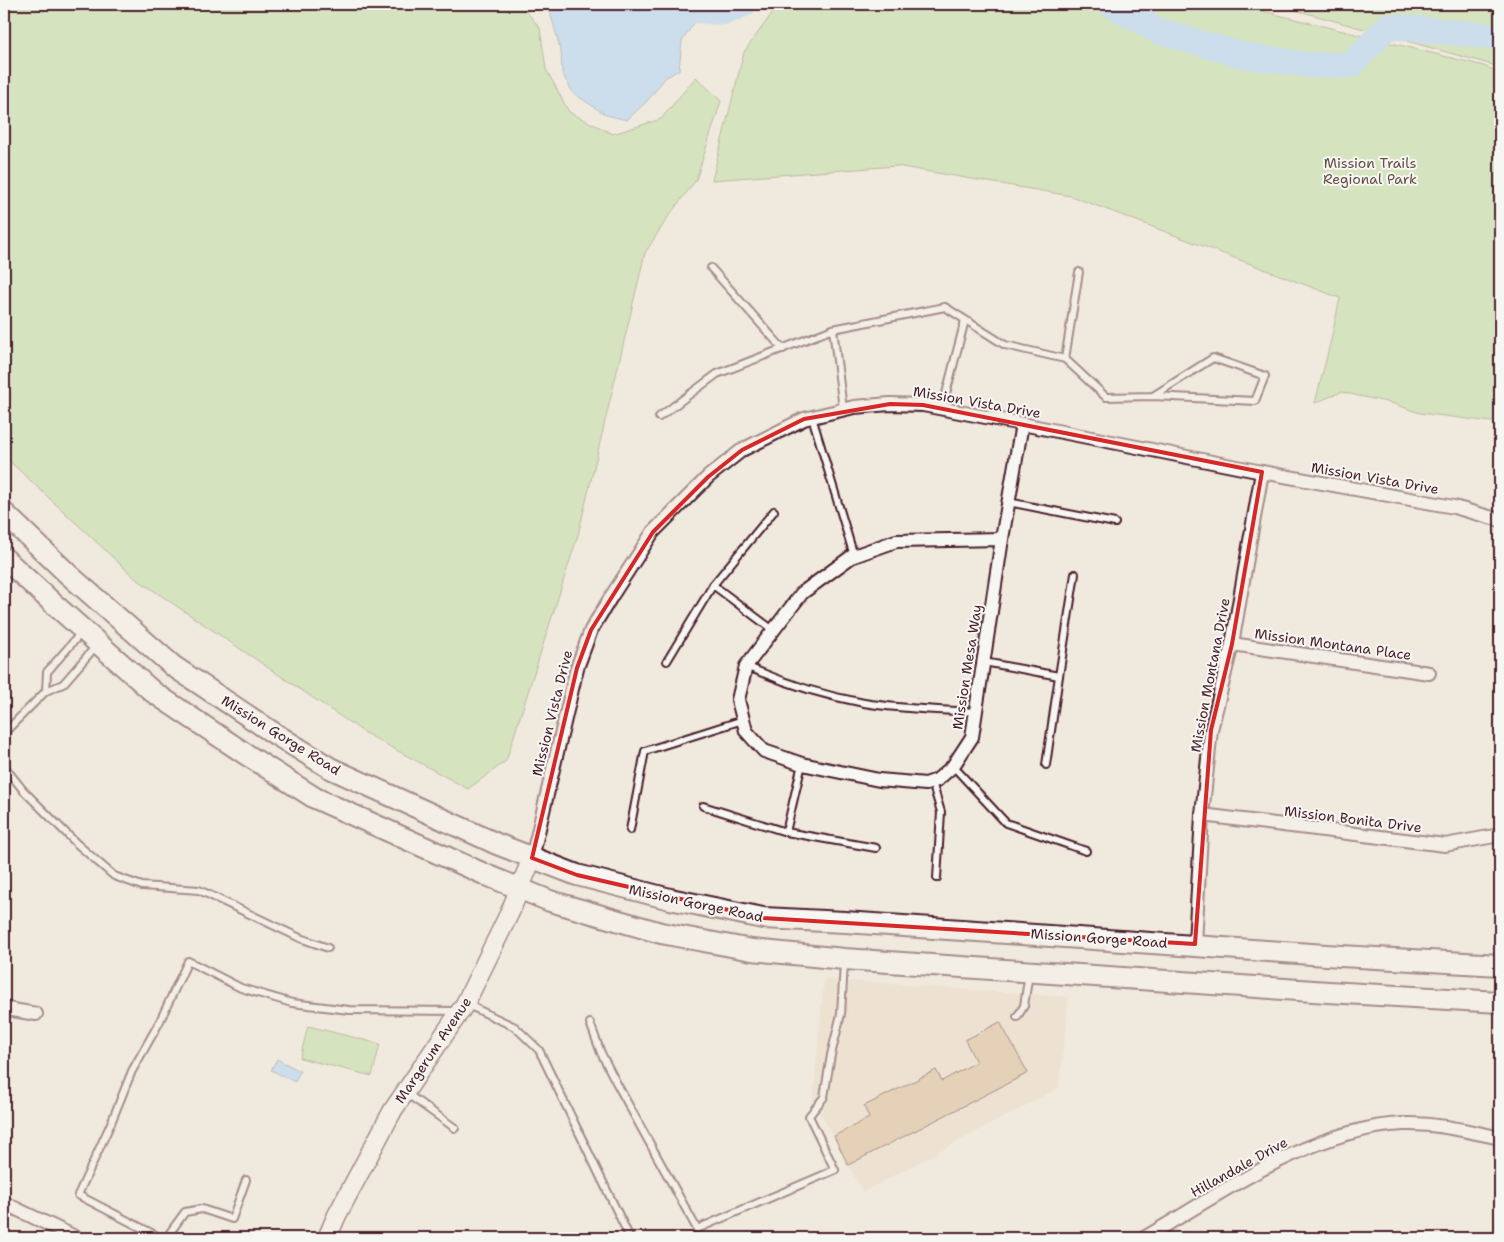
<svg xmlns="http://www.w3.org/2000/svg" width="1504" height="1242" font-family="'Shantell Sans',sans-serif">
<rect width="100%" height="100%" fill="#f0e9dd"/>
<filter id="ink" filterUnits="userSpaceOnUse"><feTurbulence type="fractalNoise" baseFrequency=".02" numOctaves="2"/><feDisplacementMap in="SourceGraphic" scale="10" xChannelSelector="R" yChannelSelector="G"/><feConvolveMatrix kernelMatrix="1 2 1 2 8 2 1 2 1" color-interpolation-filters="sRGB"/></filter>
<g filter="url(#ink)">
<path fill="#e9d9c4" d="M824,979L1069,997L1059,1088L863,1192L813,1100Z"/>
<g fill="#b3dd9a" stroke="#7e7e62">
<path d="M4,4H520L540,28L546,69L569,112L613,134L661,119L696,77L721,101L696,180L670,214L645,253L578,535L506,761L468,789L365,733L135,578L4,456Z"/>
<path d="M779,4H1234L1484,66L1500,73V423L1420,413L1391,403L1341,392L1315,403L1331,340L1340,298L1071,196L896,166L712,180L744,52Z"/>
<path d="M1274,4H1478L1500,6V67Z"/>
<path d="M308,1026L380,1044L372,1076L300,1058Z"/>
</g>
<g fill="#a0d0fc" stroke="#7e89a8">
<path d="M548,4H703L702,11L682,41L679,70L665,78L648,100L627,120L606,115L573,93L562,73L561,52Z"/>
<path d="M277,1059L300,1071L295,1082L271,1070Z"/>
</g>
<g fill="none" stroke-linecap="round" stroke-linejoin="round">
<g stroke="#a0d0fc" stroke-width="26">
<path d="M670,4L681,9L724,12L744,4"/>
<path d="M1111,4L1158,31L1242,55L1307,65H1351L1388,26L1500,37"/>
</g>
</g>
<path fill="#d8b48a" stroke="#4a1f2b" d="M1000,1022L1028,1073L848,1165L834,1136L869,1118L864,1106L936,1070L942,1081L976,1062L965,1040Z"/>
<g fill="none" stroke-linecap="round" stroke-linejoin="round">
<g stroke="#4a1f2b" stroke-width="10">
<g id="lane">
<path d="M711,268L783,349"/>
<path d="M833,329L945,307L1005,345L1065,359L1106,397L1153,396L1255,401L1265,376L1213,358L1153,396"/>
<path d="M1065,359L1079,272"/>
<path d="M942,409L965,320"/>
<path d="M659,417L717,374L833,329L843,409"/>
<path d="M812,417L854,556"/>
<path d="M1008,502L1115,523"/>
<path d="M773,630L713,585L774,511"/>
<path d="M667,661L713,585"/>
<path d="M984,662L1059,676L1046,765"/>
<path d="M746,666C782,682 825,696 864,703C901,709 939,710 976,712"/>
<path d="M1059,676L1075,574"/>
<path d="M46,691L47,672L81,633"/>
<path d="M4,733L46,691L63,684L96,646"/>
<path d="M4,766L23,790L76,843L114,876L142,886L199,890L300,938L328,948"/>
<path d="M953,766L1006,823L1086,851"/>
<path d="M932,782L941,812L937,878"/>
<path d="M703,806L786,832L876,848"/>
<path d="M630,830L645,751L743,720"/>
<path d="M786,832L802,764"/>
<path d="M466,1004L515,1027L539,1050L630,1238"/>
<path d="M1017,1017L1024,1006L1029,973"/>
<path d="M590,1023L601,1053L617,1084L697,1229L835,1170L809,1116L824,1097L831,1055L841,1014L844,963"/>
<path d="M406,1093L455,1128"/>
<path d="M161,1238L78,1195L111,1123L132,1071L159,1023L188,961L241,988L292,1003L349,1010L457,1011"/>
<path d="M166,1238L185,1212L202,1209L232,1219L246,1180"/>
</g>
</g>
<g stroke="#4a1f2b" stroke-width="16">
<g id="street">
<path d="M1002,539L972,737L953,766L937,780L926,784L879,780L802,764L764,751L746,731L738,700L746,666L802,593L851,557L896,541Z"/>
<path d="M1002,539L1022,424"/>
<path d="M1232,644L1429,673"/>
<path d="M1202,815L1445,845L1500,835"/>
<path d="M532,858L577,668L591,630L611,597L653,532L708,477L742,450L804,419L854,407L890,404L923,405L1022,424L1262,472L1454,507L1500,520"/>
<path d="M1195,944L1202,815L1211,730L1232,644L1262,472"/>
<path d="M4,1006L7,1009L36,1014"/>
<path d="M4,1203L77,1238"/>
<path d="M1144,1238C1220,1194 1313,1128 1403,1124C1436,1123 1468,1131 1500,1138"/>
</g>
</g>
<g stroke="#4a1f2b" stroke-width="21">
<path id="secondary" d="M327,1238L337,1215L393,1110L465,1004L510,912L532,858"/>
</g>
<g stroke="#4a1f2b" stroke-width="24">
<g id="primary">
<path d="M4,513L69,575L173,666L272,732L330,768L497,844L577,875L670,899L763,918L845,922L1341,956L1500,965"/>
<path d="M4,558L55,605L153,692L244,753L315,798L484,874L550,901L661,933L752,950L844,959L1328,992L1500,1002"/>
</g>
</g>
<use href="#lane" stroke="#f6f6f2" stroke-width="6"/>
<use href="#street" stroke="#f6f6f2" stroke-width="12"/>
<use href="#secondary" stroke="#f6f6f2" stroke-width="18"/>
<use href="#primary" stroke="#f6f6f2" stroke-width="20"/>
</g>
</g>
<path d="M0 0H1504V1242H0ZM890,404L923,405L1262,472L1232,644L1211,730L1195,944L763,918L577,875L532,858L577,668L591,630L653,532L708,477L742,450L804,419Z" fill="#f0e9dd" fill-opacity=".55" fill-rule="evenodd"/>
<path fill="none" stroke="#d62828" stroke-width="4" stroke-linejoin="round" d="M890,404L923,405L1262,472L1232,644L1211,730L1195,944L763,918L577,875L532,858L577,668L591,630L653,532L708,477L742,450L804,419Z"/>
<g text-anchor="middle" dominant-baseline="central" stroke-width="4" stroke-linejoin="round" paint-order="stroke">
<g font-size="14" fill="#644e47" stroke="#f6f6f2">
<text x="1370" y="163">Mission Trails<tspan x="1370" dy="16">Regional Park</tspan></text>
</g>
<g font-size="14" fill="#4a1f2b" stroke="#f6f6f2">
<text transform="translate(977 402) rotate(10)">Mission Vista Drive</text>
<text transform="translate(1375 478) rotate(10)">Mission Vista Drive</text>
<text transform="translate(1333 644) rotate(8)">Mission Montana Place</text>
<text transform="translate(967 667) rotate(-81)">Mission Mesa Way</text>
<text transform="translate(1210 675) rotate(-79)">Mission Montana Drive</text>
<text transform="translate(552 713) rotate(-76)">Mission Vista Drive</text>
<text transform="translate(281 735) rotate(32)">Mission Gorge Road</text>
<text transform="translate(1353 819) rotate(7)">Mission Bonita Drive</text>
<text transform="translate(696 903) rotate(12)">Mission Gorge Road</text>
<text transform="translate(1099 938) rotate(4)">Mission Gorge Road</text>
<text transform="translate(433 1050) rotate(-56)">Margerum Avenue</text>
<text transform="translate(1239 1167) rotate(-29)">Hillandale Drive</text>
</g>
</g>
<rect width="1504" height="1242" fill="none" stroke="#f6f6f2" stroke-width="20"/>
<rect x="10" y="10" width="1484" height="1222" fill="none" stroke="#4a1f2b" stroke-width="2" filter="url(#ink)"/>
</svg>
